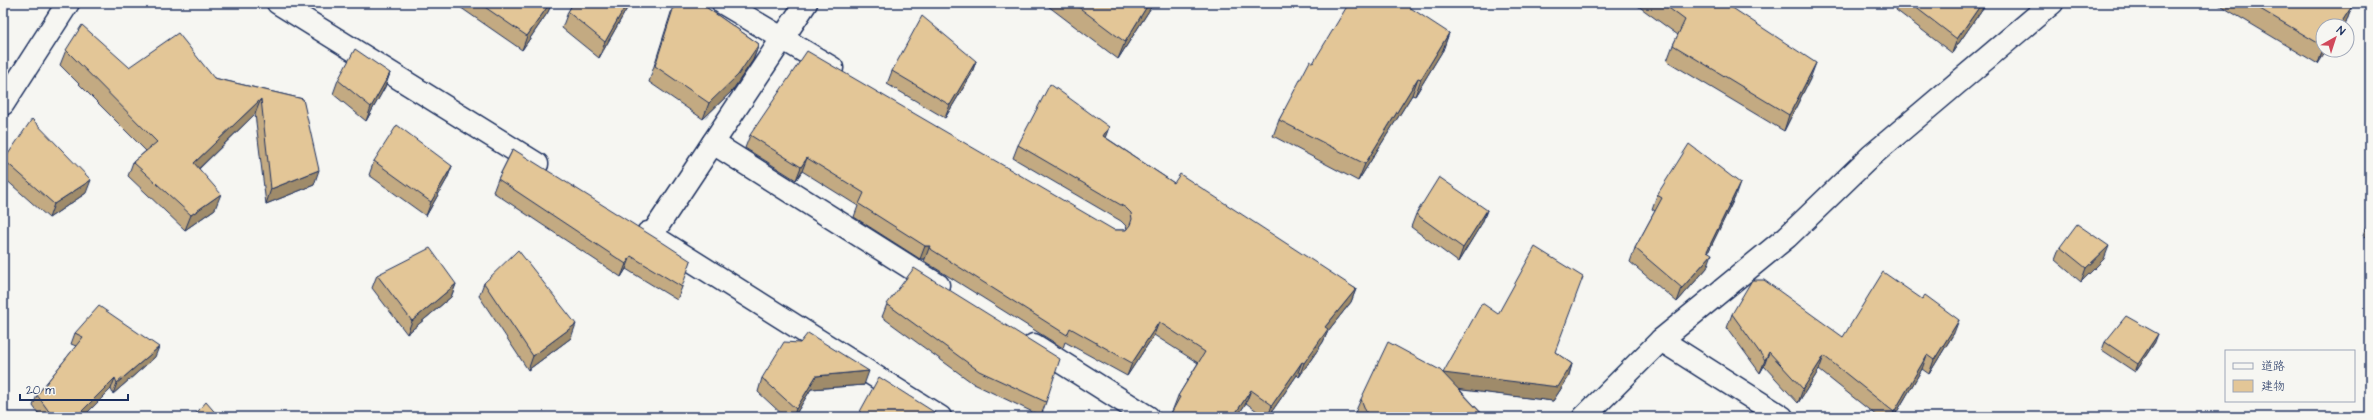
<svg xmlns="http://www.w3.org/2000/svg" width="2373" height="420" font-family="'Architects Daughter','Klee One',sans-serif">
<rect width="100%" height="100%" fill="#f6f6f2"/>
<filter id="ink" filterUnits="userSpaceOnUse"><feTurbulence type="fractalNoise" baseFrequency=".025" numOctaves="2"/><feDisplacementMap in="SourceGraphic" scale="8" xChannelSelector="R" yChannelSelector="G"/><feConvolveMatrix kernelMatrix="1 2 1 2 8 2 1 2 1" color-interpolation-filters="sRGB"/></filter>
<g filter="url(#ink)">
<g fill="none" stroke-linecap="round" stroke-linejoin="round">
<g stroke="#1b2f5e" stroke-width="25">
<g id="street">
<path d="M278,3L537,164"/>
<path d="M723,3L832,68"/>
<path d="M3,104L68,3"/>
<path d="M713,143L938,285"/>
<path d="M648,233L940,417"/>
<path d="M651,236L806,3"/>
<path d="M1661,340L1782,417"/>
<path d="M1034,345L1148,417"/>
<path d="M1584,417L1661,340L1787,237L1871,156L2052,3"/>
</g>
</g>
<use href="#street" stroke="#f6f6f2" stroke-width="22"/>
</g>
<g fill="#c3aa82" stroke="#1b2f5e">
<path d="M454,3H552L548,12L522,50Z"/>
<path d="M573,3H630L599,58L562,28L568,12Z"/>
<path d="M674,3H700L759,44L753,60L732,91L703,119L649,82Z"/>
<path d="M1044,3H1153L1152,6L1118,59Z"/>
<path d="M1275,3H1285L1282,8Z"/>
<path d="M1634,3H1725L1810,79L1784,131L1667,61L1673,45L1678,35Z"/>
<path d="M1899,3H1986L1985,5L1952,53L1896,10Z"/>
<path d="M2216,3H2348L2352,6L2346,23L2344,26H2323V50L2318,64Z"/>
<path d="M1449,33L1443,50L1415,96L1412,95L1358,181L1273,136L1279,120L1313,63Z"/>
<path d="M66,50L129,67L214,78L303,99L314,185L266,204L255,114L199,169L215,209L185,230L128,176L133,162L146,151L60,65Z"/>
<path d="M976,61L971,75L945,118L887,84L892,71Z"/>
<path d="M390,73L385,87L366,121L333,94L338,80Z"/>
<path d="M1109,127L1105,137L1174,183L1356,289L1351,302L1328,331L1323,342L1299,377L1297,375L1268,417H1265L1246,403L1237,417H1169L1173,409L1178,396L1198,363L1154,335L1127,376L1065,342L1063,348L924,261L925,259H920L854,217L858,206L802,171L796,180L745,148L750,135L1114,230H1126L1127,229L1126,226L1121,221L1013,158L1018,145Z"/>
<path d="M513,149L682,287L677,300L626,269L621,277L493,192L498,179Z"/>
<path d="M4,160L86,193L49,218L3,177V161Z"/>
<path d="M374,161L452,166L447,179L426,216L369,175Z"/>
<path d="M1657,195L1735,197L1708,252L1707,268L1677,302L1630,262L1635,248L1655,211L1652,209Z"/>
<path d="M1487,210L1482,223L1458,262L1411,227L1416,214Z"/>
<path d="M2370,219V239L2363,235L2368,221Z"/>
<path d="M2060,247L2104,259L2081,282L2055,260Z"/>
<path d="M377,275L456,284L451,297L407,334L372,288Z"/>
<path d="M484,283L571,338L528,370L479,296Z"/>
<path d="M887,304L1046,402L1041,416L974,384L882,317Z"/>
<path d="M1732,314L1843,337L1954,333L1929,374L1922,369L1894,417H1878L1819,370L1798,403L1764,366L1760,373L1727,328Z"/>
<path d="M75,333L155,357L113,394L111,389L83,417H41L33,406L37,395L76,346L71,344Z"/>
<path d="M2105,342H2155L2135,372L2102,350Z"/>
<path d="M1555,352L1572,364L1568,378L1553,401L1459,389L1485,417H1355L1354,415L1361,399L1443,373Z"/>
<path d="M762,378L864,385L811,389L794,417H785L758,392Z"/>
</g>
<g fill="#9f8b6a" stroke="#1b2f5e">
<path d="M550,3H552L548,12L522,50L527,36Z"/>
<path d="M627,3H630L599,58L605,42Z"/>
<path d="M1149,3H1153L1152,6L1118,59L1125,42Z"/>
<path d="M1982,3H1986L1985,5L1952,53L1957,39Z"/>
<path d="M2352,6L2346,23L2344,26H2339Z"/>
<path d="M1449,33L1443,50L1415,96L1421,79Z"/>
<path d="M759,44L753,60L732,91L703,119L709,103Z"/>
<path d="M2323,50H2327L2318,64Z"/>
<path d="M976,61L971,75L945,118L950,105Z"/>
<path d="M1816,63L1810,79L1784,131L1789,115Z"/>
<path d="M390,73L385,87L366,121L371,107Z"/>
<path d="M1418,78L1412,95L1358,181L1365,164Z"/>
<path d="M261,99L255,114L189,178L194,163Z"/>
<path d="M1109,127L1104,141L1103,136Z"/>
<path d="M807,158L802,171L796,180L801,167Z"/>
<path d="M452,166L447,179L426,216L431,202Z"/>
<path d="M319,170L314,185L266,204L271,189Z"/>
<path d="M91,180L86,193L49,218L54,204Z"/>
<path d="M1740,183L1735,197L1702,265L1707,251Z"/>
<path d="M221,194L215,209L185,230L191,215Z"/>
<path d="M1487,210L1482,223L1458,262L1463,248Z"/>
<path d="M925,246H930L929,248L925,259H920Z"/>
<path d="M2109,246L2104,259L2081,282L2086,268Z"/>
<path d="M1712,254L1707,268L1677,302L1682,288Z"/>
<path d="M631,256L626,269L621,277L626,264Z"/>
<path d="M456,284L451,297L407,334L412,321Z"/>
<path d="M1356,289L1351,302L1328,331L1323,342L1299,377L1304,363L1325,327Z"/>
<path d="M1959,320L1954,333L1929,374L1934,360Z"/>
<path d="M1159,322L1154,335L1127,376L1132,363Z"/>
<path d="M576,324L571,338L528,370L533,356Z"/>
<path d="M2158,334L2155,342L2135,372L2138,364Z"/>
<path d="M159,347L155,357L113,394L117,383Z"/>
<path d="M1769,352L1764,366L1760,373L1765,360Z"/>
<path d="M1927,355L1922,369L1894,417H1892L1894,412Z"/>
<path d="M1824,356L1819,370L1798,403L1803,389Z"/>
<path d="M1302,362L1297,375L1268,417L1272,405Z"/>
<path d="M1572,364L1568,378L1553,401L1438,387L1443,373Z"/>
<path d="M869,371L864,385L811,389L794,417H793L796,409L816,376Z"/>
<path d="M115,378L111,389L83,417H76Z"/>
<path d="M1251,390L1246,403L1237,417H1233Z"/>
</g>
<g fill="#e3c697" stroke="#1b2f5e">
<path d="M479,3H550L527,36Z"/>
<path d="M573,3H627L605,42L568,12Z"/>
<path d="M675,3H700L759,44L738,75L709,103L655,66Z"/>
<path d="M1073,3H1149L1125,42Z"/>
<path d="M1349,3H1403L1449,33L1421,79L1418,78L1365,164L1279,120L1310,61L1313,63Z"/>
<path d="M1662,3H1725L1816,63L1789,115L1673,45L1685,20Z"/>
<path d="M1910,3H1982L1957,39Z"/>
<path d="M2250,3H2348L2352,6L2339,26H2323V46Z"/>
<path d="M922,16L976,61L950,105L892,71Z"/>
<path d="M82,25L129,67L178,33L214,78L303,99L319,170L271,189L261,99L194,163L221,194L191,215L133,162L157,142L66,50Z"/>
<path d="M355,49L390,73L371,107L338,80Z"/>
<path d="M807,51L1114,230H1126L1130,225L1132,219L1131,213L1126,208L1018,145L1050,84L1109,127L1103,136L1174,183L1180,174L1356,289L1325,327L1328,329L1304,363L1302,362L1272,405L1251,390L1233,417H1169L1180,397L1178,396L1205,352L1159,322L1132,363L1070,328L1067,335L929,248L930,246H925L859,204L864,193L807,158L801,167L750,135Z"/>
<path d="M32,119L91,180L54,204L4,160Z"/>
<path d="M397,125L452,166L431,202L374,161Z"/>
<path d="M1689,144L1740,183L1707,251L1712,254L1682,288L1635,248L1662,198L1657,195Z"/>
<path d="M513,149L665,244L691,261L682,287L631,256L626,264L498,179Z"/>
<path d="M1439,177L1487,210L1463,248L1416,214Z"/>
<path d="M2077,224L2109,246L2086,268L2060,247Z"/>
<path d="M1535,247L1583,277L1555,352L1572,364L1558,387L1443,373L1482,303L1498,314Z"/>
<path d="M430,248L456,284L412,321L377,275Z"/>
<path d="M518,250L576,324L533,356L484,283Z"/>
<path d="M914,268L1060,359L1046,402L979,371L887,304Z"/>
<path d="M1883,272L1922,299L1925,295L1959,320L1934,360L1927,355L1894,412L1824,356L1803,389L1769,352L1765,360L1732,314L1752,280H1764L1843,337Z"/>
<path d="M99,306L159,347L117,383L115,378L76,417H53L37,395L83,337L75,333Z"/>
<path d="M2126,316L2158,334L2138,364L2105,342Z"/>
<path d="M808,333L869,371L816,376L796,409L762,378L784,342L800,343Z"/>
<path d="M1388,342L1440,370L1485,417H1368L1361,399Z"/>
<path d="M879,377L942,417L948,415L950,417H857Z"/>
<path d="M206,402L219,417H193Z"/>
</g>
</g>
<rect width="2373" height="420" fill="none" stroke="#f6f6f2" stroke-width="16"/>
<rect x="8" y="8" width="2357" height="404" fill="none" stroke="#1b2f5e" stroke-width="1.5" filter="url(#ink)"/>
<rect x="2225" y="350" width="130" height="52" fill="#f6f6f2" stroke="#9ea6b7"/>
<rect x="2233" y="363" width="20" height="6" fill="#f6f6f2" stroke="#9ea6b7"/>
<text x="2261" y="370" font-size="12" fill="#1b2f5e">道路</text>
<rect x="2233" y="380" width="20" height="12" fill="#e3c697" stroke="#9ea6b7"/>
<text x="2261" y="390" font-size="12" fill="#1b2f5e">建物</text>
<g transform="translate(2335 38) rotate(39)"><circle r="19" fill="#f6f6f2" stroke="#9ea6b7"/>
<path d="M0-3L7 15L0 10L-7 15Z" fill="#d1495b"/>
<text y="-6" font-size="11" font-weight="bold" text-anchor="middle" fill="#1b2f5e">N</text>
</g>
<path d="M20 394v6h108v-6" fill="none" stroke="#1b2f5e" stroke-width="2"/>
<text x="26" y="394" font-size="12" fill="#1b2f5e" stroke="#f6f6f2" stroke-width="3" paint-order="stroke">20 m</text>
</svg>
